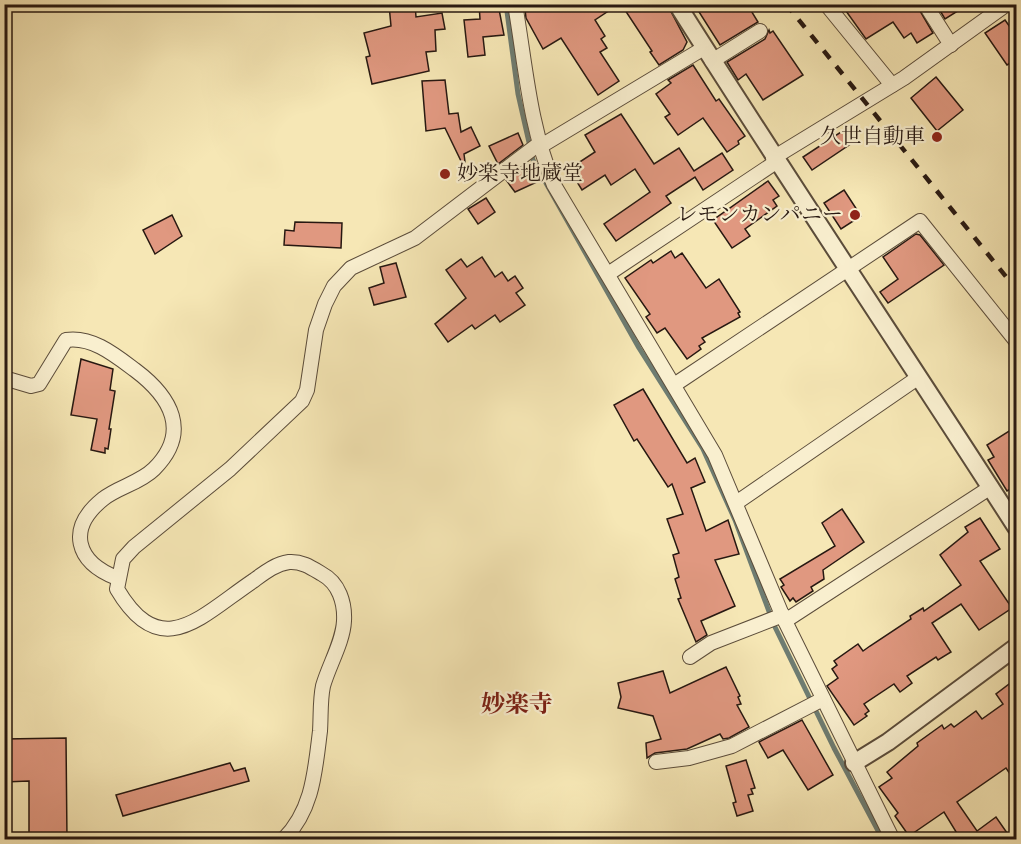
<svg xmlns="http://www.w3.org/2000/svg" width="1021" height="844" font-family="'IM FELL English','Noto Serif JP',serif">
<rect width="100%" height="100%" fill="#f6e7b5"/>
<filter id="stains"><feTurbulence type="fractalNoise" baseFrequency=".00333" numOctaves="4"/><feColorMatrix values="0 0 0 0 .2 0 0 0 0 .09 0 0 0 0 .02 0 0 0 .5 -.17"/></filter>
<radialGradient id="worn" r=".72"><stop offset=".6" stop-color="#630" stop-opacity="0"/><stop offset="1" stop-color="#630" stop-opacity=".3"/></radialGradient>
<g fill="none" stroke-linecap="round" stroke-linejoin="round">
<path stroke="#6e7c71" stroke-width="5" d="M506,4L518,94L533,160L639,348L703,449L735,520L774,625L834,748L883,840"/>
</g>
<g fill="#e09880" stroke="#271811" stroke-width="1.5">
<path d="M415,4L416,17L442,13L445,29L435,30L436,51L426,52L429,71L372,84L366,57L370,56L364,33L391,26L389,5Z"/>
<path d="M479,4H498L504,35L483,37L485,55L468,57L464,20L480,19Z"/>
<path d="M533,4H619L595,20L605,36L601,39L607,48L600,52L619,81L598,95L561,38L543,49L526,18L525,9Z"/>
<path d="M621,4H667L687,42L683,50L659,65L650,52L652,51Z"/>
<path d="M694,4H747L758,22L720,45Z"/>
<path d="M841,4H916L933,33L917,43L911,33L904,38L893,22L866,39Z"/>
<path d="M936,4H969L945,19Z"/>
<path d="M1005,20L1017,37V59L1007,65L985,33Z"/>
<path d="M769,30L770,33L773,31L803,75L763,100L746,74L738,80L727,62L765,39Z"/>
<path d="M693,65L716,101L719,99L745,136L738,141L739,144L727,152L703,118L678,135L665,117L670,114L656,94L671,83L668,80Z"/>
<path d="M936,77L963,110L937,131L911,98Z"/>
<path d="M445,80L449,114L458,113L461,132L471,127L480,146L464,154L465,162L462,163L445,128L426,131L422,81Z"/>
<path d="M621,114L654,164L679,148L694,171L722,153L733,170L703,190L695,177L666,196L671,203L616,241L604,224L650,192L635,169L611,185L605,175L582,190L569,169L595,152L585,135Z"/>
<path d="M850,126L858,139L812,170L803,157Z"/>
<path d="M518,133L523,145L498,164L489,146Z"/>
<path d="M526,165L537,182L515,192L506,180Z"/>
<path d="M768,181L779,196L773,200L777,206L745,229L750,236L732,248L713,220Z"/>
<path d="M844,190L861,216L841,229L824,203Z"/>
<path d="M486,198L495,212L478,224L468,209Z"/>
<path d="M172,215L182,236L155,254L143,230Z"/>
<path d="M295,222L342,223L341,248L284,245L285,230L294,231Z"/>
<path d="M916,234L920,235L944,265L888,303L880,292L898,279L883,257Z"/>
<path d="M671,251L675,258L682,253L706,288L719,279L740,312L738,313L740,317L702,338L705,342L699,346L701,349L687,359L665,328L657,333L646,317L650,314L625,278L651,260L653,263Z"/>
<path d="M482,257L495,277L502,272L508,281L515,276L523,288L516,293L525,305L500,322L495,315L475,329L472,325L448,342L435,324L466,298L446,270L461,259L467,267Z"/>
<path d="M396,263L406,297L374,305L369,288L384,283L380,267Z"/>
<path d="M81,359L113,369L110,390L115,391L109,429H111L108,449L105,448V453L91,450L97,419L71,415Z"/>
<path d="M643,389L687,463L695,458L705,482L691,488L706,531L728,520L739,554L715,560L735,606L701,621L707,635L696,642L678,599L681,598L675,579L679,577L673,555L679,553L667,519L683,514L672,484L668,487L637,439L634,441L614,405Z"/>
<path d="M1017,426V485L1007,491L988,460L994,457L987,445Z"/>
<path d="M842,509L864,542L823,570L824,579L811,587L813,591L796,602L793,598L790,601L781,587L784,585L780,579L835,546L822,523Z"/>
<path d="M980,518L1000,549L980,561L1012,608L979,630L961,604L932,623L951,652L938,660L936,657L907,676L912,683L900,692L894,684L864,704L869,711L865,714L867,716L854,725L827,686L838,678L832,669L837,665L834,661L858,644L863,651L870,646L911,619L910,616L923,608L924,611L961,585L940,555L968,532L965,527Z"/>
<path d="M726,667L740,696L738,697L741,704L737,705L749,727L729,738L723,739L720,734L687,749L655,753L647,758L646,743L661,739L653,716L618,708L621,697L618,683L663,671L670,693Z"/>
<path d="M1017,678V784L1006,768L957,802L977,831L996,817L1012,840H961L944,812L909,836L895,816L898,813L879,787L892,778L887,772L918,746L917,743L942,725L944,729L951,724L954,727L976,711L982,719L1003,704L996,694Z"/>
<path d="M802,720L833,775L808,790L783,750L768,758L759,742Z"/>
<path d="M66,738L67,840H42V835H29V781L4,782V739Z"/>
<path d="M746,760L755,788L751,789L753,794L748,795L753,811L737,816L733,803L736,802L726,766Z"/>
<path d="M230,763L234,771L245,768L249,781L123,816L116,795Z"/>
</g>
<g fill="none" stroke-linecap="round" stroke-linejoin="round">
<g stroke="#5b4c3a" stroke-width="16">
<g id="minor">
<path d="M515,4C526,68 529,124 554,185L715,455L783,617L893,840"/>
<path d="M826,4L892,85"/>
<path d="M925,4L951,45"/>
<path d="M712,61L760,31"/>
<path d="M541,146L704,48"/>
<path d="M773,158L904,78L1007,4"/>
<path d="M608,274L776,162"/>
<path d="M4,378L31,386L39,384L66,340C92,336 115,355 135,370C171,397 191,432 154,469C140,483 118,487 103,499C66,529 76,562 117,578"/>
<path d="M674,385L920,221L1016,341"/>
<path d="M736,503L919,377"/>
<path d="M785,621L991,487"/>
<path d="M690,657L711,643L783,615"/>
<path d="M656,762L689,758L732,746L823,699"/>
<path d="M283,840C313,810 315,771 320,731C321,716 320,700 323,686C329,665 343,642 344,621C345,603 339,583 322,574C312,568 302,561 289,562C275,564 264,573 253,581C201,616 161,664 117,589L123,559L134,547L230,469L302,401L307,390L316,330L325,304L334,286L351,268L415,238L540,143"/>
</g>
</g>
<g stroke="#5b4c3a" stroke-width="20">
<g id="tertiary">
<path d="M677,4C788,180 904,353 1016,527"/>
<path d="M854,763L888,742L1016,647"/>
</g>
</g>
<use href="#minor" stroke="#f9efcf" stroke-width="14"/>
<use href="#tertiary" stroke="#f9efcf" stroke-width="16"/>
<path stroke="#271811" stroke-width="4.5" stroke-dasharray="10 10" stroke-linecap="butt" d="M786,4L1016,289"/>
</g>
<g fill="#8f2418" stroke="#f9efcf" stroke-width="2">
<circle cx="937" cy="137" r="6"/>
<circle cx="445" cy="174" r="6"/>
<circle cx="855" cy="215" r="6"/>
</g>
<g text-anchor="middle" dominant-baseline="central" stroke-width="4.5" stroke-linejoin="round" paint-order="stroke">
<g font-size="21" fill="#271811" stroke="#f9efcf" text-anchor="end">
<text x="925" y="137">久世自動車</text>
<text x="457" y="174" text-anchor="start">妙楽寺地蔵堂</text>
<text x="843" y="215">レモンカンパニー</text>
</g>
<g font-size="24" font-weight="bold" fill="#7a1f14" stroke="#f9efcf">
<text x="517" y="705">妙楽寺</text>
</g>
</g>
<rect width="1021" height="844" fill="none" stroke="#f6e7b5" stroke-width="24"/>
<rect x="6" y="6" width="1009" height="832" fill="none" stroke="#271811" stroke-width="3"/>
<rect x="12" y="12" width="997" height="820" fill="none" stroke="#271811" stroke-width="1.5"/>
<rect width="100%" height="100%" filter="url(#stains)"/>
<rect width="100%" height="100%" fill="url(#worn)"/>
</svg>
